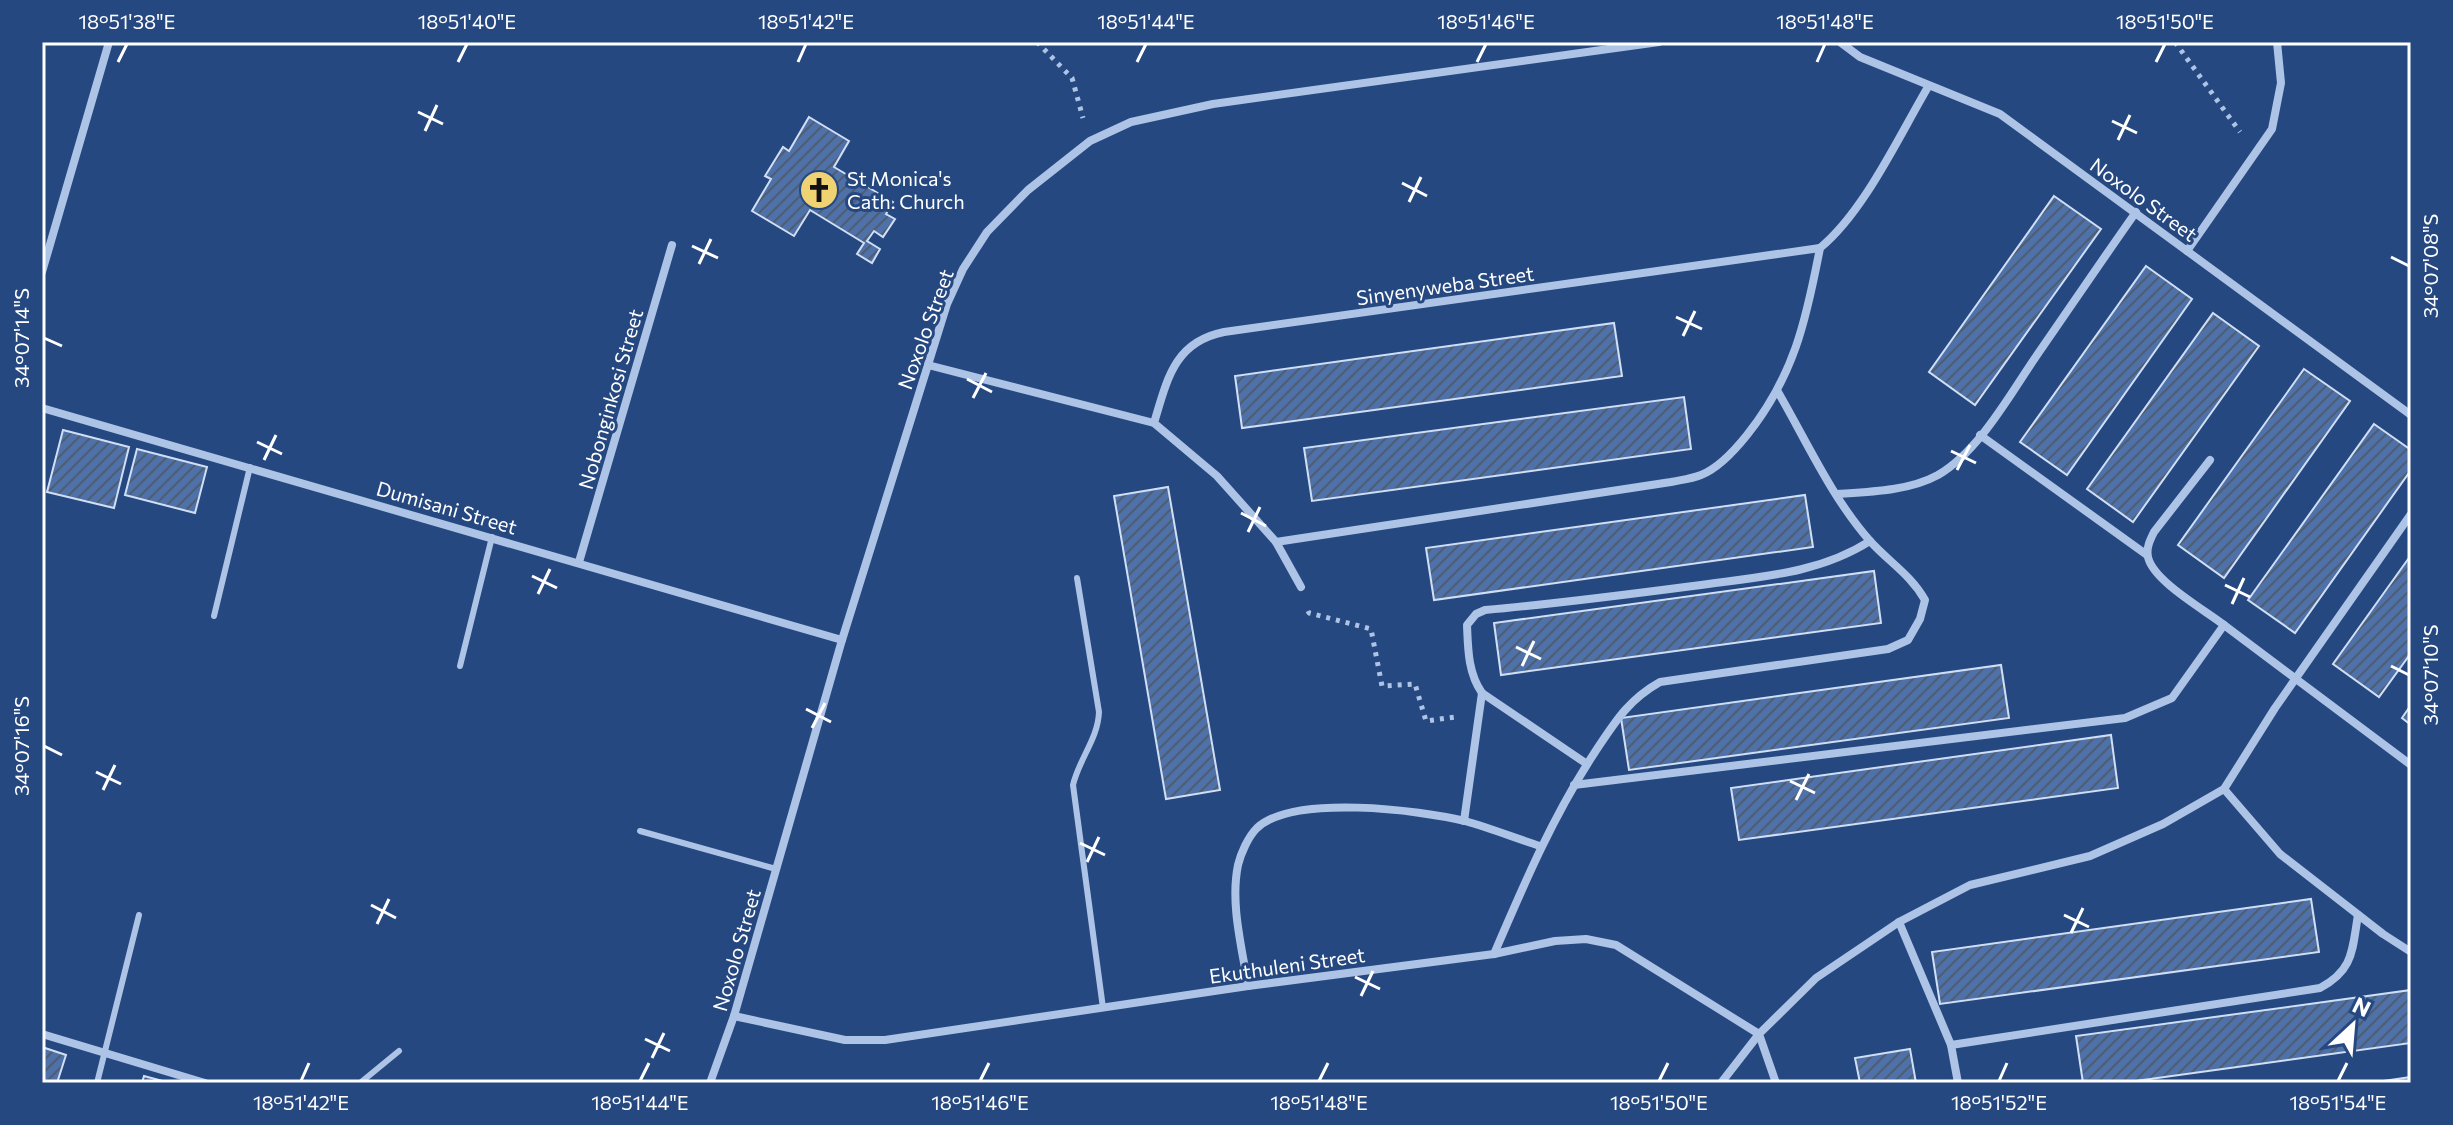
<svg xmlns="http://www.w3.org/2000/svg" width="2453" height="1125" font-family="Commissioner,sans-serif">
<defs>
<pattern id="building-hatch" width="6" height="6" patternUnits="userSpaceOnUse" patternTransform="scale(2)"><rect width="6" height="6" fill="#4e71a9"/><path d="M-1 1l2-2M0 6l6-6M5 7l2-2" fill="none" stroke="#4d5d76"/></pattern>
</defs>
<rect width="100%" height="100%" fill="#264880"/>
<g fill="url(#building-hatch)" stroke="#d0dff5" stroke-width="2">
<path d="M809,117L849,141L834,167L893,202L886,214L895,219L883,237L874,231L867,241L880,249L872,263L857,254L864,243L810,210L794,236L752,211L771,179L765,176L783,147L789,151Z"/>
<path d="M2054,196L2101,229L1975,405L1929,372Z"/>
<path d="M2146,266L2192,299L2067,475L2020,442Z"/>
<path d="M2213,313L2259,346L2133,522L2087,489Z"/>
<path d="M1614,323L1622,376L1242,428L1235,376Z"/>
<path d="M2304,369L2350,401L2224,578L2178,545Z"/>
<path d="M1684,397L1691,449L1312,501L1304,448Z"/>
<path d="M2374,424L2411,450V470L2295,633L2248,600Z"/>
<path d="M63,430L129,447L114,508L47,492Z"/>
<path d="M137,449L207,467L195,513L125,495Z"/>
<path d="M1168,487L1220,790L1166,799L1114,496Z"/>
<path d="M1805,495L1813,547L1434,600L1426,548Z"/>
<path d="M2411,555V653L2379,697L2333,664Z"/>
<path d="M1874,571L1881,623L1501,675L1494,623Z"/>
<path d="M2001,665L2009,718L1629,770L1621,718Z"/>
<path d="M2411,705V725L2402,718Z"/>
<path d="M2111,735L2118,788L1739,840L1731,788Z"/>
<path d="M2311,899L2319,952L1940,1004L1932,952Z"/>
<path d="M2411,990V1043L2121,1083H2083L2076,1036Z"/>
<path d="M42,1047L66,1055L57,1083H42Z"/>
<path d="M1910,1049L1916,1083H1860L1855,1058Z"/>
<path d="M144,1076L170,1083H142Z"/>
<path d="M2411,1077V1083H2370Z"/>
</g>
<g fill="none" stroke-linecap="round" stroke-linejoin="round">
<g stroke="#adc4e6" stroke-width="5" stroke-dasharray="4 6" stroke-linecap="butt">
<path d="M1037,42L1072,78L1083,118"/>
<path d="M2175,42L2240,132"/>
<path d="M1308,611L1309,613L1371,629L1382,686L1415,684L1426,721L1455,717"/>
</g>
<g stroke="#adc4e6" stroke-width="6">
<path d="M1077,578L1099,712C1098,739 1079,759 1073,785L1103,1008"/>
<path d="M214,616L250,467"/>
<path d="M460,666L492,537"/>
<path d="M640,831L776,869"/>
<path d="M97,1083L139,915"/>
<path d="M360,1083L399,1051"/>
</g>
<g stroke="#adc4e6" stroke-width="8">
<path d="M1840,42L1860,57L2000,114L2411,415"/>
<path d="M2187,251L2272,129L2281,83L2277,42"/>
<path d="M42,272L109,42"/>
<path d="M928,365L1154,423"/>
<path d="M42,408L842,640"/>
<path d="M1980,435L2147,555"/>
<path d="M1837,494C1869,492 1909,491 1938,475C1979,451 2009,396 2035,358C2069,309 2102,260 2136,212"/>
<path d="M1276,542L1671,482C1680,480 1691,479 1701,475C1719,468 1735,450 1747,435C1794,376 1806,321 1820,248"/>
<path d="M579,562L672,245"/>
<path d="M1301,587L1276,542L1217,476L1154,423C1167,380 1174,342 1224,332L1820,248C1864,212 1899,136 1928,87"/>
<path d="M2224,625L2411,765"/>
<path d="M1587,764L1482,693C1468,673 1468,649 1467,625L1476,614L1485,610C1555,604 1624,595 1693,586C1755,577 1817,575 1870,541"/>
<path d="M1574,785L2125,718L2172,698L2224,625C2205,610 2153,581 2148,557C2146,548 2150,540 2154,532L2210,460"/>
<path d="M2224,789L2280,854L2383,934L2411,952"/>
<path d="M1464,821L1482,693"/>
<path d="M1899,922L1951,1045L1958,1083"/>
<path d="M1494,954C1524,884 1553,816 1595,752C1615,722 1628,700 1660,682L1888,649L1908,640L1920,619L1925,600C1911,575 1889,562 1870,541C1832,498 1807,442 1778,392"/>
<path d="M1248,986C1242,947 1230,904 1238,865C1241,853 1248,837 1257,828C1293,794 1420,810 1465,821C1490,828 1515,838 1540,846"/>
<path d="M734,1016L845,1040H885L1248,986L1494,954L1555,941L1586,939L1616,945L1759,1034L1721,1083"/>
<path d="M42,1034L205,1083"/>
<path d="M1951,1045L2320,988C2354,970 2352,950 2358,915"/>
<path d="M710,1083L734,1016L842,640L947,304L963,269L987,232L1028,190L1090,141L1131,122L1213,104L1659,42"/>
<path d="M1776,1083L1759,1034L1816,978L1899,922L1970,885L2090,856L2163,824L2224,789L2275,708L2411,514"/>
</g>
</g>
<path fill="none" stroke="#fff" stroke-width="3" d="M118,62L127,44M458,62L467,44M798,62L806,44M1137,62L1146,44M1477,62L1486,44M1817,62L1825,44M2156,62L2165,44M418,112L443,124M2112,121L2137,133M425,131L437,105M2118,140L2130,115M1402,183L1427,196M1409,202L1421,177M692,246L718,258M2391,257L2409,266M699,264L711,239M1676,317L1702,329M1683,336L1695,311M44,338L62,346M967,379L992,392M973,398L986,373M257,442L282,454M1951,451L1976,463M264,460L276,435M1957,470L1970,445M1241,513L1266,526M1248,532L1260,507M532,576L557,588M2225,585L2250,597M538,594L550,569M2232,604L2244,578M1516,647L1541,659M1522,666L1534,641M2391,666L2409,675M806,709L831,722M812,728L825,703M44,746L62,755M96,772L121,784M1790,781L1815,793M103,790L115,765M1796,800L1809,774M1080,843L1105,855M1087,862L1099,837M371,905L396,918M2064,915L2089,927M377,924L389,899M2071,933L2083,908M1355,977L1380,989M1361,996L1373,971M645,1039L670,1051M652,1058L664,1033M301,1081L309,1063M640,1081L649,1063M980,1081L989,1063M1319,1081L1328,1063M1659,1081L1668,1063M1999,1081L2007,1063M2338,1081L2347,1063"/>
<defs>
<g id="church-disc" transform="scale(2)"><circle r="9.5" fill="#efd272" stroke="#264880"/><path d="M-1.2-6h2.4v3.5h3.3v2.4h-3.3V6h-2.4V-.1h-3.3v-2.4h3.3Z" fill="#111"/></g>
</defs>
<g fill-rule="evenodd">
<use href="#church-disc" x="819" y="190"/>
</g>
<g text-anchor="middle" dominant-baseline="central" stroke-width="6" stroke-linejoin="round" paint-order="stroke">
<g font-size="20" fill="#fff" stroke="#264880" text-anchor="start">
<text x="847" y="178">St Monica's<tspan x="847" dy="23">Cath. Church</tspan></text>
</g>
<g font-size="20" fill="#fff" stroke="#264880">
<text transform="translate(2144 199) rotate(36)">Noxolo Street</text>
<text transform="translate(1445 285) rotate(-8)">Sinyenyweba Street</text>
<text transform="translate(925 329) rotate(-70)">Noxolo Street</text>
<text transform="translate(610 399) rotate(-74)">Nobonginkosi Street</text>
<text transform="translate(447 507) rotate(16)">Dumisani Street</text>
<text transform="translate(736 950) rotate(-74)">Noxolo Street</text>
<text transform="translate(1287 965) rotate(-8)">Ekuthuleni Street</text>
</g>
</g>
<rect width="2453" height="1125" fill="none" stroke="#264880" stroke-width="88"/>
<g transform="translate(2353 1025) rotate(26)" stroke="#264880" stroke-width="6" paint-order="stroke">
<path d="M0-6L14 30L0 20L-14 30Z" fill="#ffffff"/>
<text y="-12" font-size="22" font-weight="bold" text-anchor="middle" fill="#ffffff">N</text>
</g>
<rect x="44" y="44" width="2365" height="1037" fill="none" stroke="#fff" stroke-width="3"/>
<g font-size="20" text-anchor="middle" fill="#fff">
<text x="127" y="29">18°51'38"E</text>
<text x="467" y="29">18°51'40"E</text>
<text x="806" y="29">18°51'42"E</text>
<text x="1146" y="29">18°51'44"E</text>
<text x="1486" y="29">18°51'46"E</text>
<text x="1825" y="29">18°51'48"E</text>
<text x="2165" y="29">18°51'50"E</text>
<text transform="translate(2431 266) rotate(-90)" y="7">34°07'08"S</text>
<text transform="translate(22 338) rotate(-90)" y="7">34°07'14"S</text>
<text transform="translate(2431 675) rotate(-90)" y="7">34°07'10"S</text>
<text transform="translate(22 746) rotate(-90)" y="7">34°07'16"S</text>
<text x="301" y="1110">18°51'42"E</text>
<text x="640" y="1110">18°51'44"E</text>
<text x="980" y="1110">18°51'46"E</text>
<text x="1319" y="1110">18°51'48"E</text>
<text x="1659" y="1110">18°51'50"E</text>
<text x="1999" y="1110">18°51'52"E</text>
<text x="2338" y="1110">18°51'54"E</text>
</g>
</svg>
